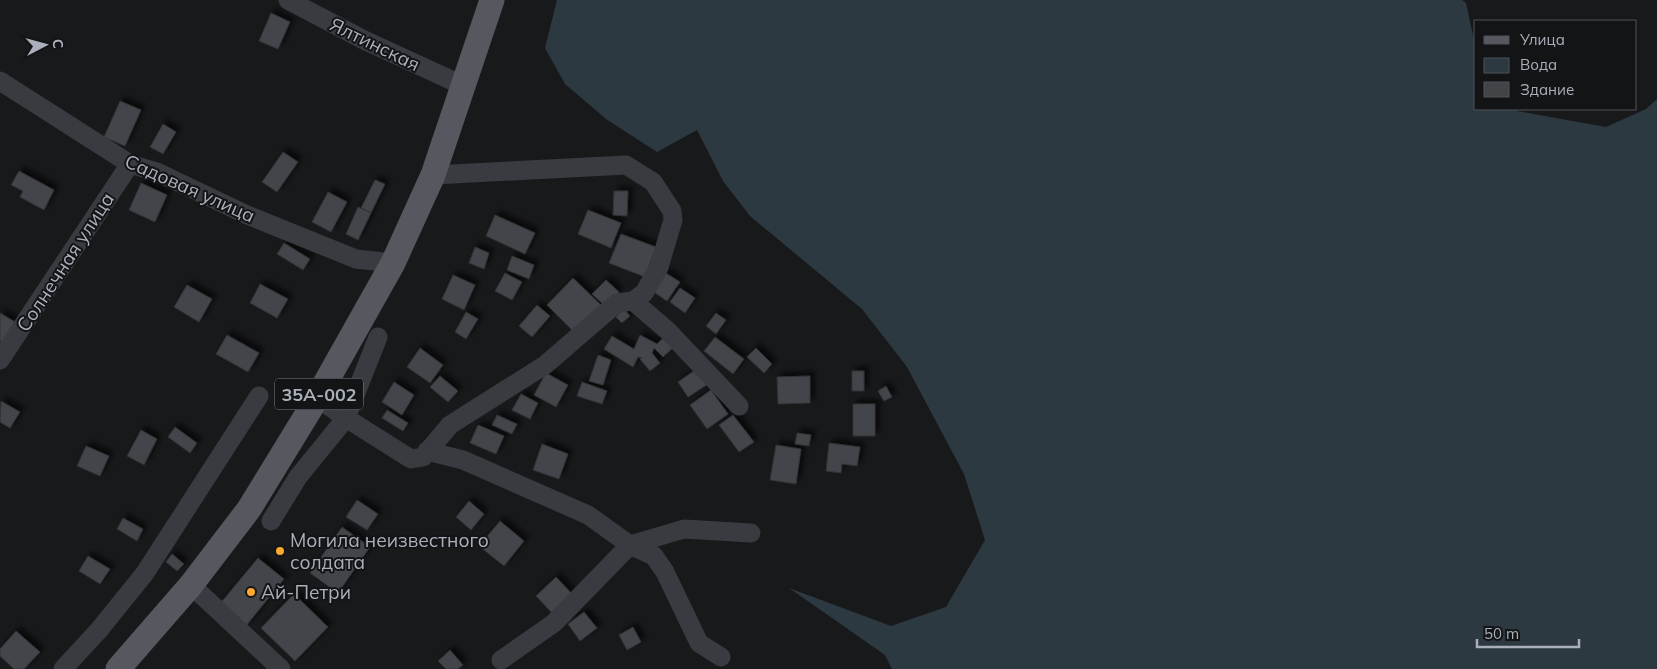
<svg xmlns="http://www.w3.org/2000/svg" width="1657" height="669" font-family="Mulish,sans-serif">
<defs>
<filter id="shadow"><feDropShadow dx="4.5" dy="-4.5" stdDeviation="2.5" flood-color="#0009"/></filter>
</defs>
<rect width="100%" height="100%" fill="#18191b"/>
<path fill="#2d3940" d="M557,0H1462L1466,3L1476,49V109H1515L1517,111L1606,127L1646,109L1657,99V669H892L885,655L789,588L891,626L946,607L985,540L964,474L907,367L862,309L750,216L723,181L697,130L657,152L606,119L565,84L545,48Z"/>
<g fill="#424448" stroke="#323337" filter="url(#shadow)">
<path d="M271,13L290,22L278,49L259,41Z"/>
<path d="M120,101L141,110L125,146L104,137Z"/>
<path d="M163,124L176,132L163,154L150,147Z"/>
<path d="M283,152L298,162L277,192L262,182Z"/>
<path d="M19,171L54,190L44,210L20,197L23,191L11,185Z"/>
<path d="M375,180L385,184L371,213L361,208Z"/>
<path d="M141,183L167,195L155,222L129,210Z"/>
<path d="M614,191H628L627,216L613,215Z"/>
<path d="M328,192L347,202L331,232L312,222Z"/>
<path d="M358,207L371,213L358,240L346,234Z"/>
<path d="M588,210L621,223L611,248L578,234Z"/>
<path d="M495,215L535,233L525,254L486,236Z"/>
<path d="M621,234L656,247L645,277L609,263Z"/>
<path d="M284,243L310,259L303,270L277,254Z"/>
<path d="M475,247L489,253L484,269L469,263Z"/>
<path d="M512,256L534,265L529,279L507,270Z"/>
<path d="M664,272L680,282L667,301L651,290Z"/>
<path d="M505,273L522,282L512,300L495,291Z"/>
<path d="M453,275L475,285L464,310L442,299Z"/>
<path d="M573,278L603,307L576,334L547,305Z"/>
<path d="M606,280L619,292L605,306L592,294Z"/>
<path d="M260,284L288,299L277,318L250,303Z"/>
<path d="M187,285L212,299L199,322L174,307Z"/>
<path d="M680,288L695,298L685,313L670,302Z"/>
<path d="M537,305L550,316L532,337L519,326Z"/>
<path d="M624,309L630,316L622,323L616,317Z"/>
<path d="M466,312L478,319L466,339L455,332Z"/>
<path d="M0,313L15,322L3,342L0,341Z"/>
<path d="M716,313L726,320L716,334L706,326Z"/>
<path d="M667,334L676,345L663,357L654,348L652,353L660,363L650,371L640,359L642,358L638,357L633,367L604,349L612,336L634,349L640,335L657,344Z"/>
<path d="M227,335L259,353L248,372L216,354Z"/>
<path d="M715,337L744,359L733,374L704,351Z"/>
<path d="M420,348L443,365L430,383L407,367Z"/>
<path d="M756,348L772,364L764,373L747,357Z"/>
<path d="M598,355L611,360L603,385L589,381Z"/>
<path d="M698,368L708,384L688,397L678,382Z"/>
<rect x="852" y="371" width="12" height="20"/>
<path d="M546,373L568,385L556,407L534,395Z"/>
<path d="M440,376L458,391L448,402L430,387Z"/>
<path d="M810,376V403L778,404L777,377Z"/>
<path d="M394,382L414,395L402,415L382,402Z"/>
<path d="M582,382L607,391L602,404L577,396Z"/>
<path d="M886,386L892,397L884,401L878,391Z"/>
<path d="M711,390L728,414L707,429L690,405Z"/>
<path d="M521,394L538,403L530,419L512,410Z"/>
<path d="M1,401L20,412L10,428L0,422Z"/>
<rect x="853" y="404" width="22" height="32"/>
<path d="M387,410L408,423L403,431L382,418Z"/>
<path d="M497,415L517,424L512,434L492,425Z"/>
<path d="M733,415L754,442L739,452L719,425Z"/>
<path d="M478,425L504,436L496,454L470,443Z"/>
<path d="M175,427L197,443L190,453L168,437Z"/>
<path d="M141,430L157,439L144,465L127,456Z"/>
<path d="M797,433L811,435L809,446L795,444Z"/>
<path d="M829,443L860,447L857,466L842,464L841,473L826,471Z"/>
<path d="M542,444L568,454L559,479L533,470Z"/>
<path d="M776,445L801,449L796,484L770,480Z"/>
<path d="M86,446L109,456L100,476L77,466Z"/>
<path d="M357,500L378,514L367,530L346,517Z"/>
<path d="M469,501L484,514L471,530L456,517Z"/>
<path d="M123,518L143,529L137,541L117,529Z"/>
<path d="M500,521L524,541L504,566L479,546Z"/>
<path d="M342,527L370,547L338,593L310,573Z"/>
<path d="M172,554L184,564L177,571L166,562Z"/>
<path d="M88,556L110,569L100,584L79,571Z"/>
<path d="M258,558L284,579L245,627L219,605Z"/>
<path d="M556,577L574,596L554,615L536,596Z"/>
<path d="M294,594L328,627L295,661L261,628Z"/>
<path d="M584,612L597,628L580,641L568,624Z"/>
<path d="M633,627L641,642L627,650L619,635Z"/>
<path d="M16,631L40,652L24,669H14L0,656V649Z"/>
<path d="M450,650L463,665L458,669H446L438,661Z"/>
</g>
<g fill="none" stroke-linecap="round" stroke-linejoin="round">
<g stroke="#393b40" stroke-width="19">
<path d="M288,0L364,40L464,86"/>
<path d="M0,81L130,164L157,172L245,214L356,259L393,263"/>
<path d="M633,301L668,331L739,406"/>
<path d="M0,360L130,164"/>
<path d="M317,398L346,418L411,459L423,457L450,425L545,365L617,303L633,301L644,293L659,267L673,220L672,211L653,182L626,165L433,175"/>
<path d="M427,451L463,460L588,515L630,545L654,556L665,572L699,643L721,657"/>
<path d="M271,521L298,477L346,418L378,337"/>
<path d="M191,585L281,669"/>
<path d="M501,660L554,623L630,545L684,529L751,533"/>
<path d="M63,669L99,630L145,573L259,396"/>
</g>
<path stroke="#55585f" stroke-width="25" d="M118,669L191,585L249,509L317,398L393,263L433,175L492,0"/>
</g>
<g fill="#fca92f" stroke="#131416" stroke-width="2">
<circle cx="280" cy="551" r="5"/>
<circle cx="251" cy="592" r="5"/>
</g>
<g text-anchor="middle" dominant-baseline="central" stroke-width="4" stroke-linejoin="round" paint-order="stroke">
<rect fill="#131416" stroke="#7d818a" stroke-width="1" x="275" y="378.5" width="88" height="31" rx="4"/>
<g font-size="18" font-weight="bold" fill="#aab0bb">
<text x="319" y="394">35А-002</text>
</g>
<g font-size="19" fill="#aab0bb" stroke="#131416">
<text transform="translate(375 44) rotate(26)">Ялтинская</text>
<text transform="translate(190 188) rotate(24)">Садовая улица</text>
<text transform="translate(65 262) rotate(-57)">Солнечная улица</text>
</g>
<g font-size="19" fill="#aab0bb" stroke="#131416" text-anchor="start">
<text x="290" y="540">Могила неизвестного<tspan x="290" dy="22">солдата</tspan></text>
<text x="261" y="592">Ай-Петри</text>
</g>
</g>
<rect x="1474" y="20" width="162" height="90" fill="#131416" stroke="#4f5258"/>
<rect x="1484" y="36" width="25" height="8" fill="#55585f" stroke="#4f5258"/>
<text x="1520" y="45" font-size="15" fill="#aab0bb">Улица</text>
<rect x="1484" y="58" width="25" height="15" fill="#2d3940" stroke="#4f5258"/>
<text x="1520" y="70" font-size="15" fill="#aab0bb">Вода</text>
<rect x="1484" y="82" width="25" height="15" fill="#424448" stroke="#4f5258"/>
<text x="1520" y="95" font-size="15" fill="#aab0bb">Здание</text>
<g transform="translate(45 45) rotate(84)" stroke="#131416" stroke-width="4" paint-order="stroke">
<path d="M0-4L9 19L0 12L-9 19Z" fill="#aab0bb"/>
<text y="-8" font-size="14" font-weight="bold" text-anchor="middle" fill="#aab0bb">С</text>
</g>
<path d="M1477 639v8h102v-8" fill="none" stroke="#aab0bb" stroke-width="2.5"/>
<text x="1484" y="639" font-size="15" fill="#aab0bb" stroke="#131416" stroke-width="4" paint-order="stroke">50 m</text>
</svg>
